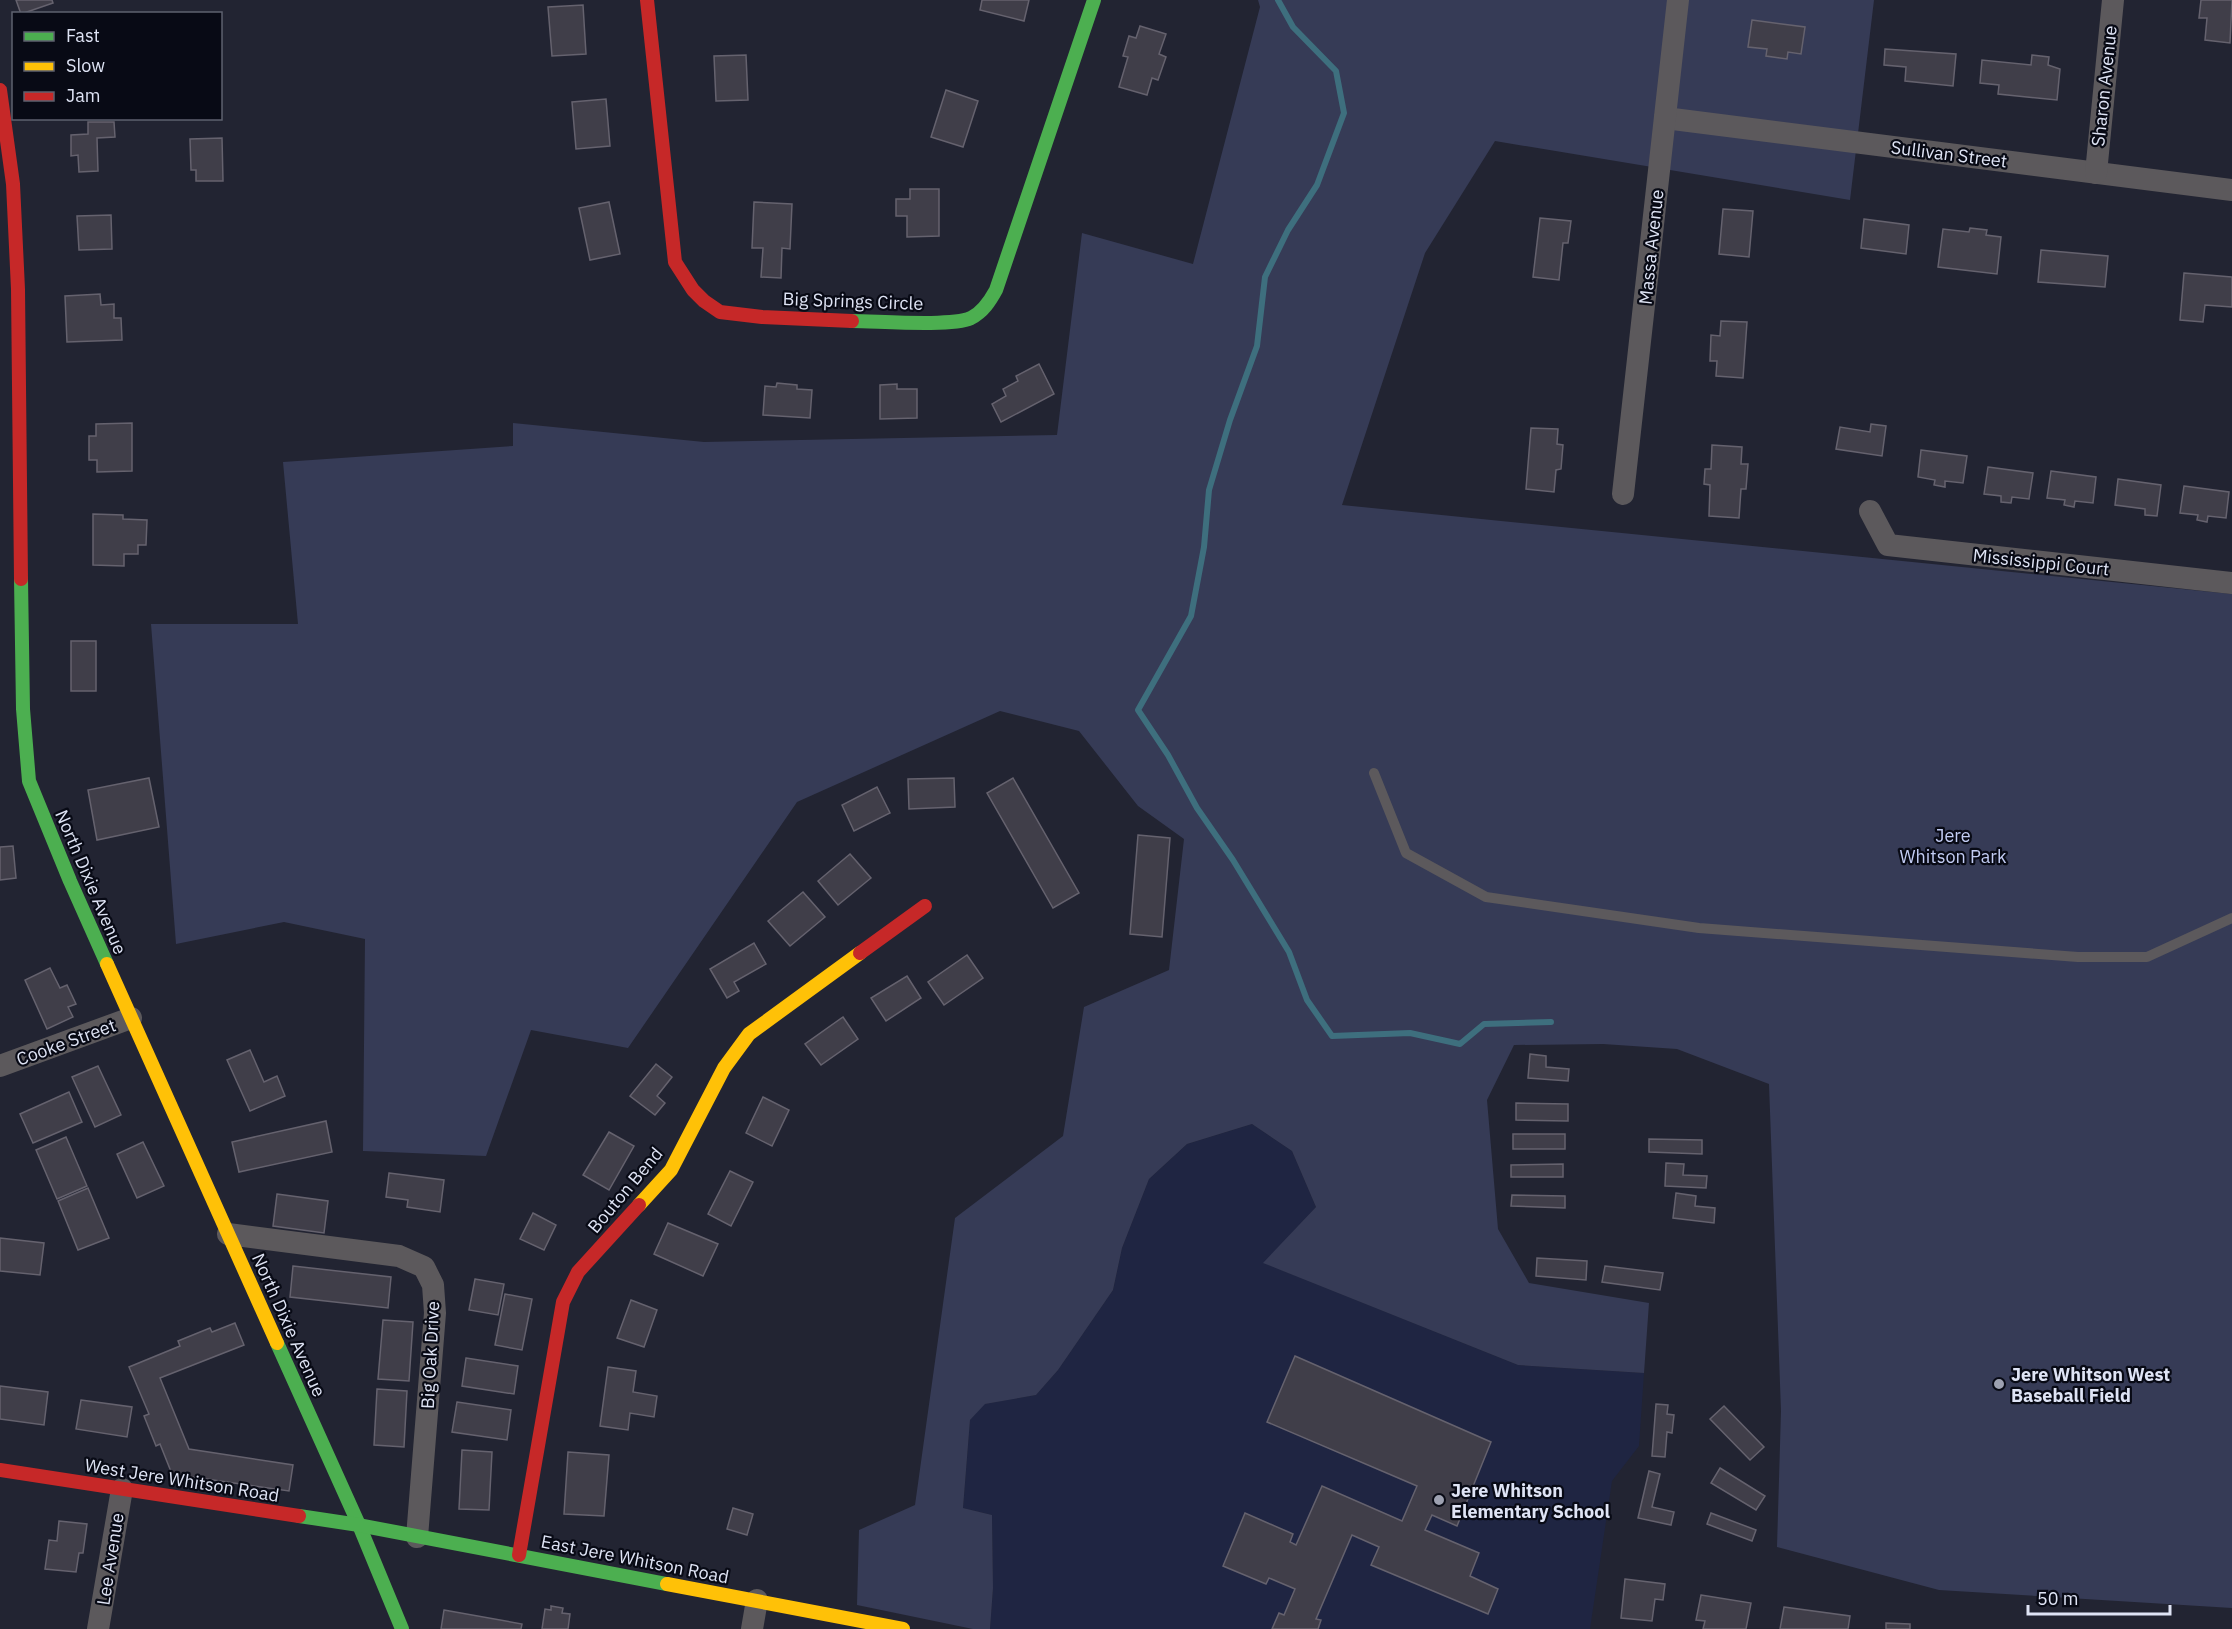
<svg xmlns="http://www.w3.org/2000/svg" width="2232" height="1629" font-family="'IBM Plex Sans',sans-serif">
<rect width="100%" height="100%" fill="#222432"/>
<path fill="#1f2542" d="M1252,1124L1292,1151L1316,1207L1264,1263L1518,1365L1644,1373L1639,1446L1612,1481L1590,1629H990L993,1588L992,1515L963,1508L970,1420L984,1404L1036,1395L1058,1370L1113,1290L1122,1248L1149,1179L1187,1144Z"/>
<path fill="#363b56" d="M1258,0H1874L1850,200L1495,141L1425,253L1342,505L2232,594V1608L1939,1590L1777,1547L1781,1411L1769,1084L1677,1049L1603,1044L1514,1045L1487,1100L1498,1229L1529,1283L1649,1303L1644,1373L1518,1365L1263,1263L1316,1207L1292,1151L1252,1124L1187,1144L1149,1179L1122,1248L1113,1290L1058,1370L1036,1395L985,1404L970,1420L963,1508L992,1515L993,1588L990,1629H973L857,1605L859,1530L915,1505L955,1218L1063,1136L1084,1007L1169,970L1184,839L1138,806L1079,731L1000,711L797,802L628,1048L531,1030L486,1156L363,1151L365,939L284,922L176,944L151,624H298L283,462L513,446V423L704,442L1057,435L1082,233L1193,264L1260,7Z"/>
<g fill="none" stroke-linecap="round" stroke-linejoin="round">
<path stroke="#3e6f7e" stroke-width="6" d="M1278,0L1293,27L1336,71L1344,113L1317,185L1288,230L1265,277L1257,346L1230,420L1209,490L1204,547L1191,616L1138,710L1168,755L1197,808L1233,860L1289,952L1307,1000L1332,1036L1410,1033L1460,1044L1484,1024L1551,1022"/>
</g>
<g fill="#403e49" stroke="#65626e" stroke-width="1.5">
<path d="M16,0H52L53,3L21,14Z"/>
<path d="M982,0H1029L1024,21L980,10Z"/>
<path d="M2201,0H2232L2230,43L2205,40L2207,18H2199Z"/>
<path d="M583,5L586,54L552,56L548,7Z"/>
<path d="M1752,20L1805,27L1801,54L1788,52L1787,59L1766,56L1767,49L1748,47Z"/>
<path d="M1140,26L1166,34L1159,54L1166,57L1158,80L1152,78L1147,95L1119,87L1128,57L1123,56L1129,36L1136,38Z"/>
<path d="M1885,49L1956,54L1953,86L1905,81L1906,67L1884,65Z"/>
<path d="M746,55L748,100L716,101L714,56Z"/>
<path d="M2032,55L2049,57L2048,65L2060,69L2057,100L1998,94L1999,85L1980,83L1982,60L2031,65Z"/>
<path d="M946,90L978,101L963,147L931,137Z"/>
<path d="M606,99L610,146L576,149L572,102Z"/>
<path d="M88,122H114L115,137L97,138L98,171L79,172L78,155L71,156V135L88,134Z"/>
<path d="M222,138L223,181H196V170H191L190,139Z"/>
<path d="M910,189H939V236L907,237V216H896V199H910Z"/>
<path d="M609,202L620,254L590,260L579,208Z"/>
<path d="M754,202L792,204L790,249L782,248L781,278L761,277L763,248H752Z"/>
<path d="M1723,209L1753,211L1749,257L1719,254Z"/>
<path d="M111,215L112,249L79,250L77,216Z"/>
<path d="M1540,218L1571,221L1568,243H1563L1559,280L1533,277Z"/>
<path d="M1864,219L1909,225L1906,254L1861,248Z"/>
<path d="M1970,228L1987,230L1986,235L2001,237L1997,274L1938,267L1943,229L1969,232Z"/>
<path d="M2041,250L2108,256L2105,287L2038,282Z"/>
<path d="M2184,273L2232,277V307L2205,305L2203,322L2180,320Z"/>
<path d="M100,294L101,305L114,304V318H121L122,340L67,342L65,296Z"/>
<path d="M1721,321L1747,322L1743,378L1716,376L1717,361H1710L1711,335L1720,336Z"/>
<path d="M1039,364L1054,394L1001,422L992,404L1006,396L1003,389L1018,381L1016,376Z"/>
<path d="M777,383L797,385V389L812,390L810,418L763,415L765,386L776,387Z"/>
<path d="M897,384V389H917V418L880,419V385Z"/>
<path d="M132,423V471L97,472V460H89V436H96V424Z"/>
<path d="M1871,424L1886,426L1882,456L1836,449L1840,427L1870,432Z"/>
<path d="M1531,428L1558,429L1557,444L1563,445L1561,469L1556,470L1554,492L1526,489Z"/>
<path d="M1712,445L1742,447L1741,464H1748L1746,489H1741L1739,518L1709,516L1710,485L1704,484L1705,469H1711Z"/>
<path d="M1921,450L1967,456L1963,483L1945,481V487L1934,485L1935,480L1918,477Z"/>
<path d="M1988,467L2033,473L2029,499L2012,497L2011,503L2001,502V496L1984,494Z"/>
<path d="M2051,471L2096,477L2093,503L2075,501L2074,507L2064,505L2065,500L2047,498Z"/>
<path d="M2118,479L2161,485L2157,516L2145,515V509L2115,505Z"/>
<path d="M2184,486L2229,492L2226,518L2208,516L2207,522L2197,520L2198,515L2180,513Z"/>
<path d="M93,514L123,515V519L147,520L146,545H138V554H124V566L93,565Z"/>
<rect x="71" y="641" width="25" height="50"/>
<path d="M149,778L159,827L97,840L88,790Z"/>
<path d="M954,778L955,807L909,809L908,779Z"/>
<path d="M1013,778L1079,893L1053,908L987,793Z"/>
<path d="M877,787L890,813L854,831L842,805Z"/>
<path d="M1138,835L1170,838L1162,937L1130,934Z"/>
<path d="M13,846L16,878L0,880V847Z"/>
<path d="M850,854L871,878L838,905L818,881Z"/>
<path d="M803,892L825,917L790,946L768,921Z"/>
<path d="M754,943L766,964L734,982L739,991L727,998L710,969Z"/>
<path d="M967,955L983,978L944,1005L928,982Z"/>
<path d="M50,968L60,988L67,985L76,1004L68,1007L73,1017L47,1029L25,980Z"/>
<path d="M907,976L921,998L886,1021L871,998Z"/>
<path d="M843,1017L858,1039L821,1065L805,1044Z"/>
<path d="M250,1050L264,1082L277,1076L285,1096L250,1111L227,1060Z"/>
<path d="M1530,1054L1546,1056V1067L1569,1069L1568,1081L1528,1078Z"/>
<path d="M656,1064L672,1077L657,1096L665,1103L655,1115L630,1096Z"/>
<path d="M98,1066L121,1115L95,1127L72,1077Z"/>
<path d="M69,1092L82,1122L33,1143L20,1114Z"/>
<path d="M763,1097L789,1110L772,1146L746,1133Z"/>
<path d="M1516,1103L1568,1104V1121L1516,1120Z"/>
<path d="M326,1121L332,1152L239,1172L232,1142Z"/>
<path d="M609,1132L634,1146L609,1190L583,1175Z"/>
<rect x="1513" y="1134" width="52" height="15"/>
<path d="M66,1137L87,1186L57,1199L36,1150Z"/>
<path d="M1649,1139L1702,1140V1154L1649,1152Z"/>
<path d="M143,1142L164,1186L137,1198L117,1154Z"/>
<path d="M1666,1163L1684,1164L1683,1175L1707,1176L1706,1188L1665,1186Z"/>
<path d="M1563,1164V1177H1511V1165Z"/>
<path d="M730,1171L753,1182L731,1226L708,1214Z"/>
<path d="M389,1173L444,1180L440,1212L407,1207L408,1200L386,1197Z"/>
<path d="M88,1188L109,1238L78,1250L58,1201Z"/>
<path d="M1676,1193L1696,1196L1695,1206L1715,1208L1714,1223L1673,1218Z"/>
<path d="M277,1194L328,1201L324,1233L273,1226Z"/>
<path d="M1512,1195L1565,1196V1208L1511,1206Z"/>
<path d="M533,1213L556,1225L544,1250L520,1239Z"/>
<path d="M668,1223L718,1244L703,1276L654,1254Z"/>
<path d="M0,1238L44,1243L40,1275L0,1271Z"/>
<path d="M1537,1258L1587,1261L1586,1280L1536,1276Z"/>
<path d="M293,1266L391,1277L388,1308L290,1297Z"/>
<path d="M1605,1266L1663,1273L1660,1290L1602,1282Z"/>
<path d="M475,1279L504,1284L498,1315L469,1310Z"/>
<path d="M505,1294L532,1299L522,1350L495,1345Z"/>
<path d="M631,1300L657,1310L644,1347L617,1338Z"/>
<path d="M383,1320L413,1322L409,1381L378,1379Z"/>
<path d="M235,1323L244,1345L160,1378L189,1449L293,1465L289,1491L172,1474L160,1444L156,1446L144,1416L149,1414L129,1367L180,1346L178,1341L210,1328L212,1332Z"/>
<path d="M1295,1356L1491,1442L1457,1526L1432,1515L1425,1530L1479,1553L1470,1576L1498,1589L1488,1614L1371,1565L1379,1547L1352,1535L1316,1619L1321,1620L1318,1629H1272L1279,1613L1284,1615L1295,1589L1269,1578L1266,1584L1223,1566L1245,1513L1293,1534L1290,1542L1296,1545L1322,1486L1402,1521L1417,1486L1267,1422Z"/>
<path d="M466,1358L518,1366L514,1394L462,1386Z"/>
<path d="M608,1367L636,1371L633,1392L657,1396L654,1417L630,1413L628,1430L600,1426Z"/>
<path d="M0,1386L48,1392L44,1425L0,1419Z"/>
<path d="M377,1389L407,1391L404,1447L374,1445Z"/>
<path d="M81,1400L132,1407L127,1437L76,1429Z"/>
<path d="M457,1402L511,1410L507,1440L452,1432Z"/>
<path d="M1656,1404L1668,1405L1667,1414L1674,1415L1672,1433L1667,1432L1665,1457L1652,1456Z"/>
<path d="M1724,1406L1764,1447L1750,1460L1710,1419Z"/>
<path d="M462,1450L492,1452L489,1510L459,1509Z"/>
<path d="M568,1452L609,1455L604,1516L564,1514Z"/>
<path d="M1720,1468L1765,1496L1756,1510L1711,1483Z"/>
<path d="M1649,1471L1660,1474L1652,1507L1674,1512L1671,1525L1638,1518Z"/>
<path d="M733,1508L753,1514L747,1535L727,1529Z"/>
<path d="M1711,1513L1756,1530L1752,1541L1707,1524Z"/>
<path d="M59,1521L87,1524L83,1553H79L76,1572L45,1569L49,1540L57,1541Z"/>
<path d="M1625,1579L1665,1584L1663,1600L1655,1599L1652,1621L1621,1618Z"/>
<path d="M1701,1595L1751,1603L1746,1629H1703L1705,1621L1696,1620Z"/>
<path d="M551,1606L563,1608L562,1613L570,1614L568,1629H542L545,1609L551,1610Z"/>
<path d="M1784,1607L1850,1616L1848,1629H1780Z"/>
<path d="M444,1610L522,1624L521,1629H441Z"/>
<path d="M1886,1623L1910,1624V1629H1886Z"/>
</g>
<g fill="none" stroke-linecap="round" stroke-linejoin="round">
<path stroke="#5c595c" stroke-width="10" d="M1374,773L1406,853L1486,897L1699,928L2078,957H2147L2232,918"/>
<g stroke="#5c595c" stroke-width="22">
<path d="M1665,118L2232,190"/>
<path d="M2096,173L2113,0"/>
<path d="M1623,494L1678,0"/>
<path d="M1870,511L1888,545L2232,583"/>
<path d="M0,1066L131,1018"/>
<path d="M228,1234L399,1256L424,1267L433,1285L435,1313L417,1537"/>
<path d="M98,1629L122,1489"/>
<path d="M752,1629L757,1600"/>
</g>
<g stroke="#4caf50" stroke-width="14">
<path d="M852,321C878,321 951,327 971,318C983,312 990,301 996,290L1094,0"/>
<path d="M21,579L23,709L29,781L70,881L107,964"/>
<path d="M277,1343L359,1525L402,1629"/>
<path d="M299,1516L359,1525L667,1584"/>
</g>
<g stroke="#ffc107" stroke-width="14">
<path d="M107,964L277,1343"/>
<path d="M639,1205L671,1170L724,1068L749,1034L860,953"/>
<path d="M667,1584L903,1629"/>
</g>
<g stroke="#c62828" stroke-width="14">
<path d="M647,0L675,262L693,290L704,301L720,312L762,317L852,321"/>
<path d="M0,90L13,184L18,289L21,579"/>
<path d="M860,953L925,906"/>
<path d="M0,1470L299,1516"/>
<path d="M519,1555L563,1302L578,1272L639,1205"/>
</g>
</g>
<g fill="#9da1b1" stroke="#080a15" stroke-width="2">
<circle cx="1999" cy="1384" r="6"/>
<circle cx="1439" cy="1500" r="6"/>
</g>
<g text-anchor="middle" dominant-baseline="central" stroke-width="4.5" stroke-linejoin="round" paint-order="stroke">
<g font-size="18" fill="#dfe4f5" stroke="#080a15">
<text transform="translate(2104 86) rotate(-84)">Sharon Avenue</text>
<text transform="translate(1949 154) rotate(7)">Sullivan Street</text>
<text transform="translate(1651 247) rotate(-84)">Massa Avenue</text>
<text transform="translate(853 301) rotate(2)">Big Springs Circle</text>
<text transform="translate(2041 562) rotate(6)">Mississippi Court</text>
<text transform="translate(91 882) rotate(67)">North Dixie Avenue</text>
<text transform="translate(66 1042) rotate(-20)">Cooke Street</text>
<text transform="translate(625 1190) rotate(-50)">Bouton Bend</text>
<text transform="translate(289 1325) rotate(66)">North Dixie Avenue</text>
<text transform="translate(430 1355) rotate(-87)">Big Oak Drive</text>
<text transform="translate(182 1480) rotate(9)">West Jere Whitson Road</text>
<text transform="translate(110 1559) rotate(-81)">Lee Avenue</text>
<text transform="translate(635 1559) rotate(11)">East Jere Whitson Road</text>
</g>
<g font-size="18" fill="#c3cdf4" stroke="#080a15">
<text x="1953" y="835">Jere<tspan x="1953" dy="21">Whitson Park</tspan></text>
</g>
<g font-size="18" font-weight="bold" fill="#dfe4f5" stroke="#080a15" text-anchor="start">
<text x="2011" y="1374">Jere Whitson West<tspan x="2011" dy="21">Baseball Field</tspan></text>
<text x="1451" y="1490">Jere Whitson<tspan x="1451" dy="21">Elementary School</tspan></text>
</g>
</g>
<rect x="12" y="12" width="210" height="108" fill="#080a15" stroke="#5e616f" stroke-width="1.5"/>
<rect x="24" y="32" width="30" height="9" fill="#4caf50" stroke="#5e616f" stroke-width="1.5"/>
<text x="66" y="42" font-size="18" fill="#dfe4f5">Fast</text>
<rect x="24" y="62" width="30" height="9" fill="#ffc107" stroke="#5e616f" stroke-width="1.5"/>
<text x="66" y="72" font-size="18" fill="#dfe4f5">Slow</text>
<rect x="24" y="92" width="30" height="9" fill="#c62828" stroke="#5e616f" stroke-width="1.5"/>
<text x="66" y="102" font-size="18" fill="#dfe4f5">Jam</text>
<path d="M2028 1605v9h142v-9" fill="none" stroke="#dfe4f5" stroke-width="3"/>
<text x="2037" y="1605" font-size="18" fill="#dfe4f5" stroke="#080a15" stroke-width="4.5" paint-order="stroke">50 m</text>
</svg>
